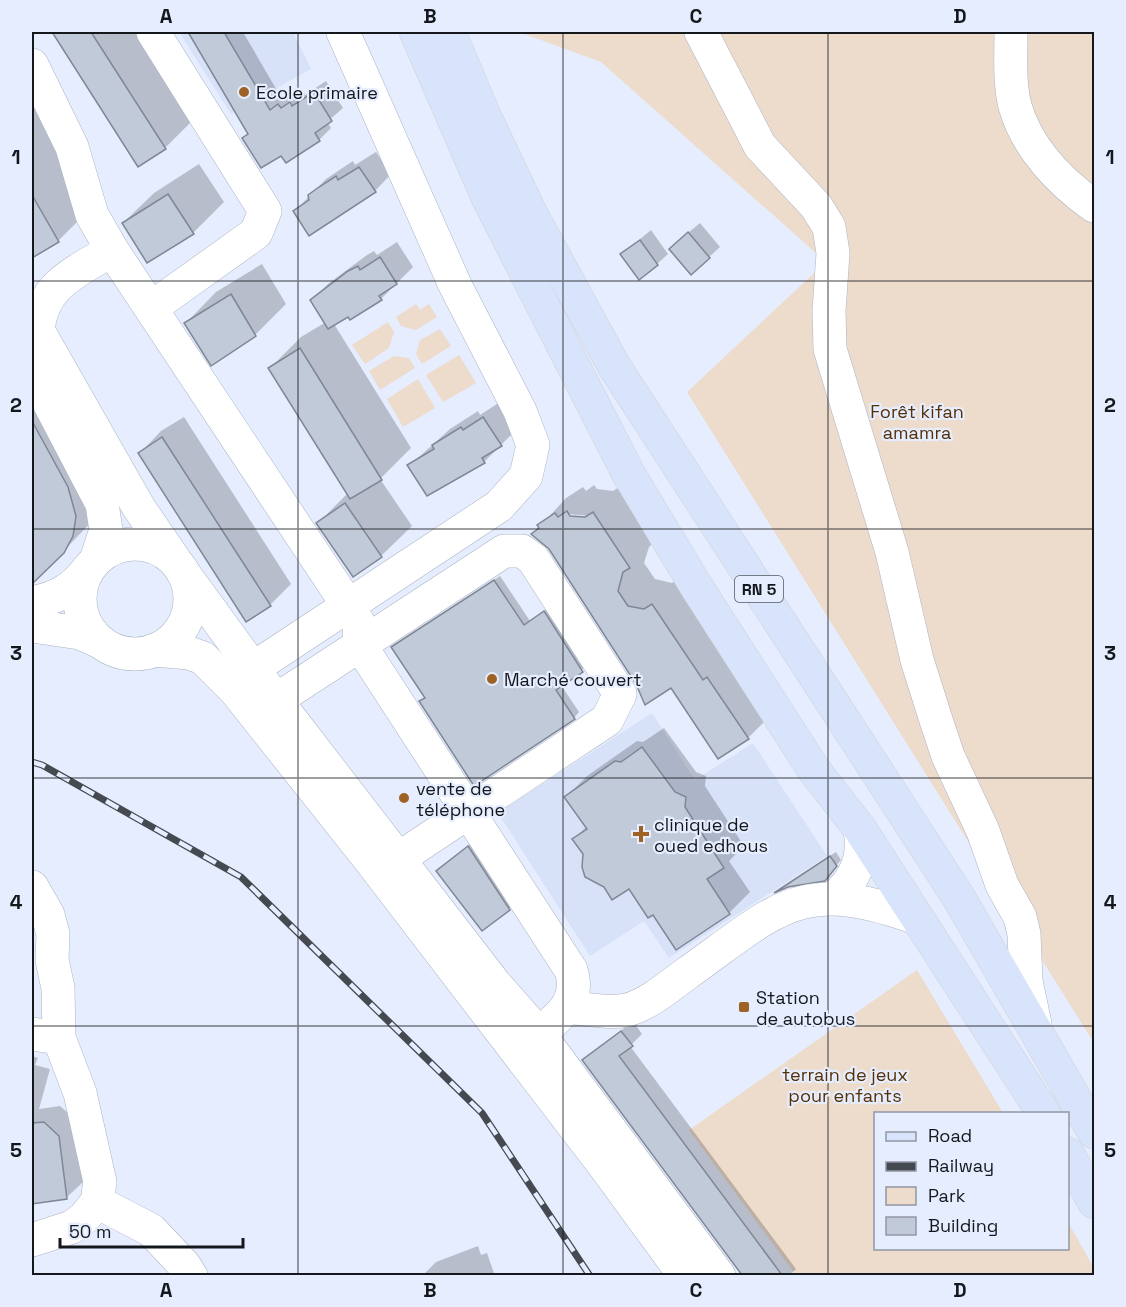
<svg xmlns="http://www.w3.org/2000/svg" width="1126" height="1307" font-family="'Space Grotesk',sans-serif">
<rect width="100%" height="100%" fill="#e5edfe"/>
<g fill="#d7e2f9">
<path d="M179,32H293L311,69L231,114Z"/>
<path d="M652,713L695,780L753,743L827,856L669,958L644,921L590,956L498,813Z"/>
</g>
<g fill="#eddbcc">
<path d="M519,32H1094V1043L687,392L826,262L601,62Z"/>
<path d="M416,304L420,310L429,304L437,317L416,330L401,326L396,317Z"/>
<path d="M388,322L394,332L389,348L365,364L352,345Z"/>
<path d="M440,329L451,346L422,364L416,354L420,340Z"/>
<path d="M459,355L476,383L443,402L426,375Z"/>
<path d="M394,356L409,358L415,368L380,390L369,371Z"/>
<path d="M418,379L435,408L403,427L387,399Z"/>
<path d="M917,970L1003,1113L876,1114V1248H1068V1222L1094,1268V1275H796L689,1130Z"/>
</g>
<g fill="#0003" fill-rule="evenodd">
<path d="M58,32H141L196,117L165,148L138,165L55,35Z"/>
<path d="M189,32H243L282,99L291,93L293,97L302,91L305,95L326,81L343,108L327,122L331,128L319,140L281,153L249,133Z"/>
<path d="M32,104L89,210L58,241L35,255L32,249Z"/>
<path d="M376,152L391,174L375,191L309,234L294,212L326,179L353,161L355,165Z"/>
<path d="M199,164L224,202L193,233L123,223L154,193Z"/>
<path d="M700,223L720,247L709,257L682,238Z"/>
<path d="M651,230L668,254L657,264L622,254Z"/>
<path d="M397,242L413,267L381,299L334,324L411,448L380,479L412,526L381,556L318,523L348,493L270,368L301,337L326,322L312,300L328,284L367,255L374,251L377,255Z"/>
<path d="M262,264L286,304L255,335L212,363L186,323L216,292Z"/>
<path d="M32,332L105,508L44,571L32,575Z"/>
<path d="M500,402L517,429L484,462L409,466L450,429L478,411L480,415Z"/>
<path d="M184,417L291,584L270,605L140,453L161,431Z"/>
<path d="M594,485L597,489L613,491L621,486L656,540L649,547L644,563L655,579L672,583L679,578L775,711L748,738L671,686L637,683L550,548L533,534L566,498L583,487L586,491ZM566,514L593,516V519L570,517Z"/>
<path d="M500,576L530,621L550,607L588,665L561,685L579,712L574,718L421,702L426,697L393,647Z"/>
<path d="M664,728L696,772L706,776L705,786L744,846L729,861L750,892L729,913H653L630,887L585,854L574,839L587,826L566,797L587,776L637,741L643,742Z"/>
<path d="M479,836L520,898L509,909L438,871Z"/>
<path d="M836,852L841,860L829,874L779,889Z"/>
<path d="M633,1021L642,1034L630,1046L796,1269L789,1276H743L584,1060Z"/>
<path d="M32,1056L38,1058L35,1065L50,1069L39,1109L60,1106L75,1119L83,1182L66,1198L32,1203Z"/>
<path d="M478,1246L481,1255L487,1253L495,1276H422L436,1262Z"/>
</g>
<g fill="#c1cad9" stroke="#7f8795" stroke-width="1.5">
<path d="M52,32H91L166,149L138,167Z"/>
<path d="M188,32H224L270,110L278,104L281,108L290,102L292,106L314,92L332,121L315,133L320,141L286,163L281,156L261,168L242,138L248,134Z"/>
<path d="M359,167L376,192L309,236L293,211L309,200L308,195L319,187L336,176L338,180Z"/>
<path d="M168,194L194,234L147,263L122,223Z"/>
<path d="M32,195L59,242L32,258Z"/>
<path d="M688,232L710,258L691,275L669,249Z"/>
<path d="M640,240L658,265L639,280L620,254Z"/>
<path d="M380,257L397,284L379,296L382,300L350,320L348,317L328,329L310,300L348,271L358,266L360,270Z"/>
<path d="M231,294L256,336L211,366L184,323Z"/>
<path d="M300,348L382,480L350,499L268,368Z"/>
<path d="M483,417L502,446L482,458L485,463L427,496L407,465L434,449L432,445L461,427L463,430Z"/>
<path d="M32,421L68,487L76,516L73,536L64,553L32,584Z"/>
<path d="M162,437L271,606L246,622L138,453Z"/>
<path d="M345,503L382,557L353,577L316,523Z"/>
<path d="M567,511L570,516L585,517L593,512L630,568L623,572L618,591L628,606L644,609L652,604L703,680L707,677L749,739L718,759L671,688L645,705L636,684L549,549L531,534L539,528L537,525L555,513L558,517Z"/>
<path d="M494,580L524,625L544,611L583,672L556,690L575,719L474,786L419,701L425,698L391,647Z"/>
<path d="M642,747L675,792L686,797L685,807L724,868L707,879L730,914L676,950L653,915L648,918L629,889L612,900L604,887L585,877L582,867L583,854L572,839L587,829L564,797L615,761L621,762Z"/>
<path d="M468,846L510,910L482,931L436,871Z"/>
<path d="M830,856L837,866L825,881L788,887L774,893Z"/>
<path d="M621,1031L633,1046L619,1056L782,1275H742L582,1060Z"/>
<path d="M44,1122L59,1136L67,1199L32,1204V1123Z"/>
</g>
<g fill="none" stroke-linecap="round" stroke-linejoin="round">
<g stroke="#acb4c3" stroke-width="34">
<g id="minor">
<path d="M701,32L760,146L816,206L829,227L833,253L829,311L830,349L892,552L917,660L936,720L948,756L983,831L1002,885L1020,917L1024,934L1026,981L1035,1024"/>
<path d="M1011,32C1011,56 1009,82 1015,106C1027,148 1060,182 1094,206"/>
<path d="M32,65L72,147L92,215L112,250L349,607L359,624L360,645L571,970C581,1000 560,1016 539,1034"/>
<path d="M151,308L256,233L265,211L153,32"/>
<path d="M32,320L139,508L174,559"/>
<path d="M38,331C41,285 76,272 112,250"/>
<path d="M32,370L102,504L106,530L96,560"/>
<circle cx="135" cy="599" r="55"/>
<path d="M182,571L276,700L495,984L539,1034L719,1276"/>
<path d="M32,603C57,598 72,590 88,569"/>
<path d="M32,626L80,633L100,642"/>
<path d="M154,650L189,653L203,658L235,690L370,860L606,1168L685,1276"/>
<path d="M252,669L499,506L526,476L533,445L520,411L455,285L343,32"/>
<path d="M276,700L504,551H522L533,559L620,694L607,720L398,859"/>
<path d="M32,887L48,915L53,934L52,960L58,988L59,1038L80,1093L100,1182L97,1202L84,1218L72,1227L32,1240"/>
<path d="M834,898C856,879 865,858 860,829"/>
<path d="M568,1007C587,1009 608,1014 627,1010C649,1004 668,987 686,974C779,908 799,876 917,918"/>
<path d="M32,1034L59,1038"/>
<path d="M97,1202L151,1230L184,1265L191,1276"/>
</g>
</g>
<g stroke="#d0d1d2" stroke-width="34">
<g id="major">
<path d="M416,32L488,198L628,473L696,586L814,770L860,829L1044,1114"/>
<path d="M449,32L484,115L531,214L614,366L959,898L1094,1132"/>
<path d="M1068,1154L1094,1202"/>
</g>
</g>
<use href="#minor" stroke="#fff" stroke-width="33"/>
<use href="#major" stroke="#d8e4fb" stroke-width="33"/>
<g stroke="#454a51" stroke-width="7">
<path id="rail" d="M32,762L42,765L241,877L482,1113L590,1276"/>
</g>
<use href="#rail" stroke="#e5edfe" stroke-width="4.5" stroke-dasharray="14" stroke-linecap="butt"/>
</g>
<path fill="none" stroke="#14171c" stroke-width="1.5" stroke-opacity="0.55" d="M298,32V1276M563,32V1276M828,32V1276M32,281H1094M32,529H1094M32,778H1094M32,1026H1094"/>
<g fill="#9d6224" stroke="#e5edfe" stroke-width="2">
<circle cx="244" cy="92" r="6"/>
<circle cx="492" cy="679" r="6"/>
<circle cx="404" cy="798" r="6"/>
<path d="M638 825h6v6h6v6h-6v6h-6v-6h-6v-6h6z"/>
<rect x="738" y="1001" width="12" height="12" rx="3"/>
</g>
<g text-anchor="middle" dominant-baseline="central" stroke-width="4.5" stroke-linejoin="round" paint-order="stroke">
<rect fill="#e5edfe" stroke="#535760" stroke-width="1.5" x="735" y="576" width="48" height="26" rx="4.5"/>
<g font-size="16" font-weight="bold" fill="#14171c">
<text x="759" y="589">RN 5</text>
</g>
<g font-size="18" fill="#14171c" stroke="#e5edfe" text-anchor="start">
<text x="256" y="92">Ecole primaire</text>
<text x="504" y="679">Marché couvert</text>
<text x="416" y="788">vente de<tspan x="416" dy="21">téléphone</tspan></text>
<text x="654" y="824">clinique de<tspan x="654" dy="21">oued edhous</tspan></text>
<text x="756" y="997">Station<tspan x="756" dy="21">de autobus</tspan></text>
</g>
<g font-size="18" fill="#563005" stroke="#e5edfe">
<text x="917" y="411">Forêt kifan<tspan x="917" dy="21">amamra</tspan></text>
<text x="845" y="1074">terrain de jeux<tspan x="845" dy="21">pour enfants</tspan></text>
</g>
</g>
<rect width="1126" height="1307" fill="none" stroke="#e5edfe" stroke-width="66"/>
<rect x="874" y="1112" width="195" height="138" fill="#e5edfe" stroke="#9197a4" stroke-width="1.5"/>
<rect x="886" y="1132" width="30" height="9" fill="#d8e4fb" stroke="#9197a4" stroke-width="1.5"/>
<text x="928" y="1142" font-size="18" fill="#14171c">Road</text>
<rect x="886" y="1162" width="30" height="9" fill="#454a51" stroke="#9197a4" stroke-width="1.5"/>
<text x="928" y="1172" font-size="18" fill="#14171c">Railway</text>
<rect x="886" y="1187" width="30" height="18" fill="#eddbcc" stroke="#9197a4" stroke-width="1.5"/>
<text x="928" y="1202" font-size="18" fill="#14171c">Park</text>
<rect x="886" y="1217" width="30" height="18" fill="#c1cad9" stroke="#9197a4" stroke-width="1.5"/>
<text x="928" y="1232" font-size="18" fill="#14171c">Building</text>
<path d="M60 1238v9h183v-9" fill="none" stroke="#14171c" stroke-width="3"/>
<text x="69" y="1238" font-size="18" fill="#14171c" stroke="#e5edfe" stroke-width="4.5" paint-order="stroke">50 m</text>
<rect x="33" y="33" width="1060" height="1241" fill="none" stroke="#14171c" stroke-width="2"/>
<g font-size="20" text-anchor="middle" font-weight="bold" fill="#14171c">
<text x="166" y="23">A</text>
<text x="430" y="23">B</text>
<text x="696" y="23">C</text>
<text x="960" y="23">D</text>
<text x="16" y="164">1</text>
<text x="1110" y="164">1</text>
<text x="16" y="412">2</text>
<text x="1110" y="412">2</text>
<text x="16" y="660">3</text>
<text x="1110" y="660">3</text>
<text x="16" y="909">4</text>
<text x="1110" y="909">4</text>
<text x="16" y="1157">5</text>
<text x="1110" y="1157">5</text>
<text x="166" y="1297">A</text>
<text x="430" y="1297">B</text>
<text x="696" y="1297">C</text>
<text x="960" y="1297">D</text>
</g>
</svg>
